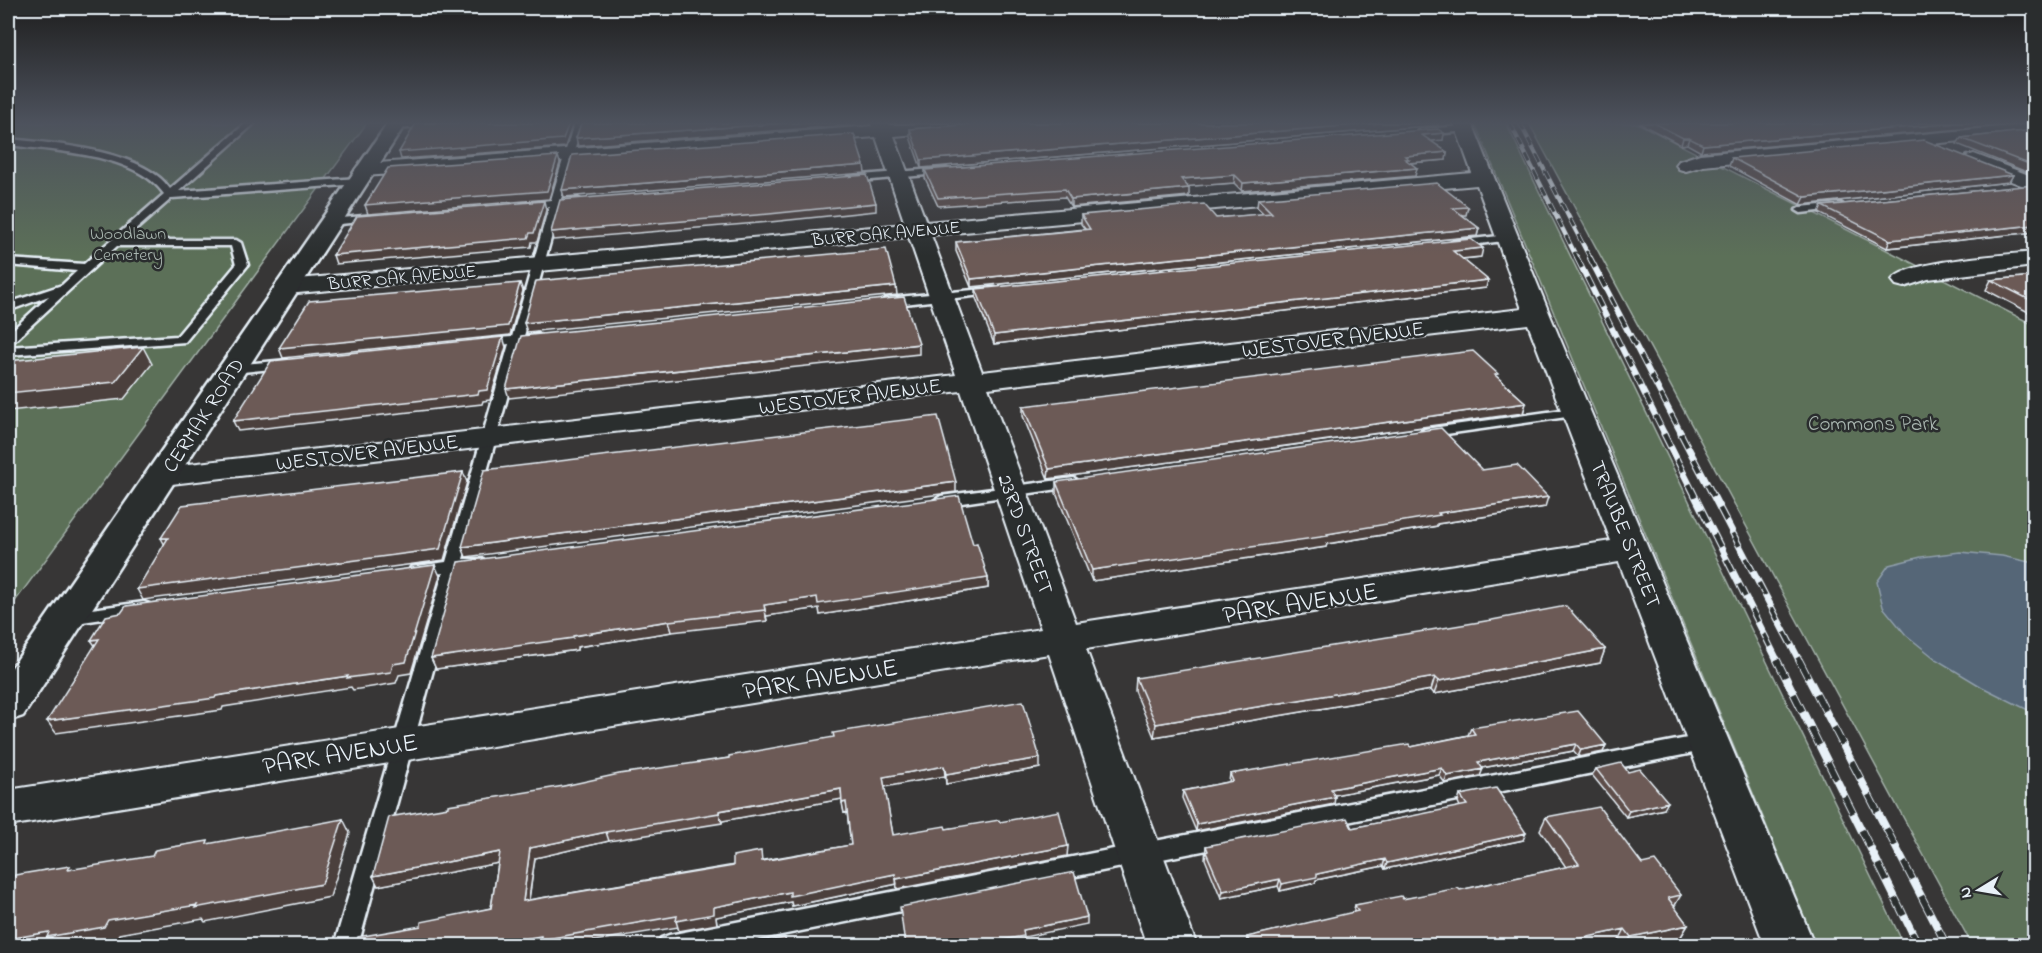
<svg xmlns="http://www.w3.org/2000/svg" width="2042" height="953" viewBox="0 0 2042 953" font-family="'Indie Flower',sans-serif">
<rect width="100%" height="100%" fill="#373636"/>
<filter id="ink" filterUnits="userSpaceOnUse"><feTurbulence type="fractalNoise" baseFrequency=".0167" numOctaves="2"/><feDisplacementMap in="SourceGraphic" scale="12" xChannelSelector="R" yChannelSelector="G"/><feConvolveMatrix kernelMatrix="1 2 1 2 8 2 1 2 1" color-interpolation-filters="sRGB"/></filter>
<g filter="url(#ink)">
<path fill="#5c6f58" stroke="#a2b0a8" stroke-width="1.5" d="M8 123H367L8 611Z
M1475 123H1506L1904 945H1816Z
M1529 123H1637L2034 325V945H1972Z"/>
<path fill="#546677" stroke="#8f9eab" stroke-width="1.5" d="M1960 552 2002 556 2034 563V713L1982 687 1937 660 1906 635 1883 607 1877 582 1889 565 1921 557Z"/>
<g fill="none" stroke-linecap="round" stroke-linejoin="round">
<g stroke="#e8f1f8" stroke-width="5">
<path id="service" d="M246 123H255L179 191 358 178 363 181 358 184 172 198 124 240H236L241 243 248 265 185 342 8 355V347L177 336 236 265 231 246H117L12 343 8 344V334L49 296 8 311V303L62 285 77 271 8 265V259L84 264 164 194C136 153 53 151 8 145V139C51 143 144 150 170 189Z
M401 123H439L435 126 395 129 391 126Z
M574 123H582L561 199 577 198 582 201 577 204 560 206 524 336 538 334 544 338 538 342 522 343 463 559H483L485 563 483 567 460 571 358 946H334L443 573 417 576 411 575 409 571 411 567 446 562 509 344 484 347 478 343 484 339 512 337 549 207 524 209 519 206 524 203 551 200Z
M1465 126 1468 127V131L1421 135 1417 132 1421 129Z
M945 168 950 171 948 173 850 182 845 179 850 176Z
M1840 203 1845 206 1844 208 1801 213 1796 210 1801 207Z
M374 215 379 218 378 220 331 225 326 222 331 219Z
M1508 235 1513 238 1512 240 1454 247 1449 244 1454 241Z
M995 288 1001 291 999 293 887 306 881 302 887 298Z
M287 360 293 364 292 367 232 373 225 369 232 365Z
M1576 408 1581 409 1583 412 1581 415 1425 437 1418 433 1425 429Z
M1074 478 1082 483 1079 486 941 506 933 501 941 496Z
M144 602 150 604 153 608 150 612 69 624 63 622 60 618 63 614 69 612Z
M1708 734 1715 737 1718 742 1715 747 1708 750 726 946H657L661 938 669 935Z"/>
</g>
<g stroke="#e8f1f8" stroke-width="4">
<path id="minor" d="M871 123H889L890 125 997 123 994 127 988 128 894 136 926 222 1472 173 1454 123H1472L1550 315 1815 946H1765L1619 562 1086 649 1197 946H1147L1049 654 8 826V790L1041 629 961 391 163 485 152 483 147 476 152 469 163 467 956 375 909 237 287 294 278 292 275 287 278 282 287 280 905 224 876 137 365 176 358 174 355 170 358 166 365 164 872 126ZM1477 185 1522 309 982 372 931 235ZM1528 324 1611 541 1076 623 988 388Z
M2034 124V134L1703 166 1686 171 1679 169 1676 165 1679 161 1700 154Z
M1974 154 2034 177V190L1967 164 1964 160 1967 156Z
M2034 252V266L1928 279 1904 287 1896 285 1892 280C1906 260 2007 255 2034 252Z"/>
</g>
<g stroke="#e8f1f8" stroke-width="5">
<path id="primary" d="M388 123H406L23 716 8 721V673Z"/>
</g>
<use href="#service" fill="#2a2d2e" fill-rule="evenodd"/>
<use href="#minor" fill="#2a2d2e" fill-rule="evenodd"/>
<use href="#primary" fill="#2a2d2e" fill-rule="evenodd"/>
<g stroke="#e8f1f8" stroke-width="4.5">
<path id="rail-far3" d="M1510 123 1578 260
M1520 123 1591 260"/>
</g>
<g stroke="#e8f1f8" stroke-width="6">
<path id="rail-far2" d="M1577 258 1665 435
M1590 258 1682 435"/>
</g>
<g stroke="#e8f1f8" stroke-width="7">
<path id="rail-far1" d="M1664 434 1778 662
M1681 434 1800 662"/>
</g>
<g stroke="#e8f1f8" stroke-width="8">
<path id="rail" d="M1777 660 1919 946
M1799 660 1947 946"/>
</g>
<use href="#rail-far3" stroke="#2a2d2e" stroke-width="3" stroke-dasharray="9" stroke-linecap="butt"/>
<use href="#rail-far2" stroke="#2a2d2e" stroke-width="4" stroke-dasharray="11" stroke-linecap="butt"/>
<use href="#rail-far1" stroke="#2a2d2e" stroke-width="4.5" stroke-dasharray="14" stroke-linecap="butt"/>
<use href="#rail" stroke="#2a2d2e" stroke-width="6" stroke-dasharray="19" stroke-linecap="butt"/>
</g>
<path fill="#5d4d4a" stroke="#e8f1f8" stroke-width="1.5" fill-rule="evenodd" d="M987 123H1439L1438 125 921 168 910 137V129Z
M1639 123H2029L1701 152 1687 144 1681 145Z
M2034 130V175L1957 144 1961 138Z
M1444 133 1443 140 1431 141 1447 152 1446 160 1410 163 1415 176 1242 191 1234 183 1188 186 1189 196 1071 207 1065 197 938 206 925 178V170Z
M1732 158 2013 175 2009 182 1801 205 1729 166Z
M2034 185V232L1887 248 1819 213 1822 206Z
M1258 199 1468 207 1466 215H1462L1479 228 1477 236 971 287 956 251V242L1085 229 1081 224V215L1216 218 1264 214 1257 207Z
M1481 257 1462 259 1486 288 994 344 976 298V289Z
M2034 276V315L1986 290 1991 280Z
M1497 377 1526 403 1523 413 1048 479 1023 416V406Z
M1482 470 1545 507 1437 524V526L1327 544 1326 547 1092 581 1056 493V482Z
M973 544 988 578V588L820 615 819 608 766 616 767 621 672 632 577 647V650L436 669 431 658Z
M1605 649 1600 663 1434 694 1431 690 1154 737 1135 691 1136 678Z
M1471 728 1606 745 1603 752 1578 757 1573 751 1482 768 1480 776 1445 783 1439 775 1334 795V804L1196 831 1182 798 1183 791 1229 782 1230 774 1411 747 1468 735Z
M729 758 1040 768 946 784 945 776 884 786 893 835 946 829 1000 822 1067 856 897 889V884L792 906 791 902 716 917 717 924 679 931 678 927 569 945H356L421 926 491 908 498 863 378 886 373 876 564 786ZM842 799 844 813 847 812 851 845 529 900 535 858 609 841 722 823V821Z
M1596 769 1628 772 1664 809 1626 817 1592 775Z
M1460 795 1523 840 1385 869 1383 866 1316 880 1315 883 1280 891 1278 886 1221 898 1205 859 1206 846 1352 828 1404 818 1460 807 1458 802Z
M1546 817 1642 864 1681 895 1674 907 1688 925 1680 938 1646 945H1620L1618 942 1602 945H1246L1247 937 1353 913 1355 905 1403 899 1460 890 1566 867 1540 830Z"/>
<path fill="#4c3f3c" stroke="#e8f1f8" stroke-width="1.5" d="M569 123H573L565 147 401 159 399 152Z
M787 123H850V125L578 146 576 138Z
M1380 123H1439L1438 125 921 168V160Z
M1957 123H2029L1701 152 1703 145Z
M1444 133 1443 140 1420 142 1422 135Z
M1683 138H1689L1687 144 1681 145Z
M1447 152 1446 160 1408 163V167L1405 156Z
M558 156 560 163 549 199 368 214 365 205Z
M864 165 865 173 564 197 562 190Z
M1417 168 1415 176 1242 191 1243 183Z
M1235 175 1234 183 1181 187V179Z
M2013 175 2009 182 1801 205 1805 197Z
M1189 188V196L1071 207V199Z
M544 201 546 210 537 242H532L531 247 336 264 333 255Z
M876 203V211L770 222 553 240 551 232Z
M2034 225V232L1887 248 1890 240Z
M1479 228 1477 236 971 287V279Z
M1483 248 1481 257 1451 260 1453 251Z
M1488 280 1486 288 994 344V335Z
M520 283 523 291 510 335 283 358 279 348Z
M896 286 897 295 527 332 524 323Z
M503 337 506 347 490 400 483 401 482 404 238 431 233 421Z
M919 344V354L509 398 506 389Z
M143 347 152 364 124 399 8 411V393Z
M1526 403 1523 413 1048 479 1049 469Z
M463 472 467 482 444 560 143 600 137 589Z
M956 482V492L466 557 462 547Z
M1548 497 1545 507 1437 524V526L1327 544 1326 547 1092 581V570L1327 534 1438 513Z
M161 538H168L167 549Z
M435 565 440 576 411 673 399 675 396 683 353 690 351 687 223 707 222 710 56 733 47 721 348 676 393 664Z
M988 578V588L820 615 819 608 766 616 767 621 765 610 764 605 817 597Z
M669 621 672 632 577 647V650L436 669 431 658Z
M99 639V651L91 640Z
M1605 649 1600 663 1434 694 1439 681Z
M1435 677 1431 690 1154 737 1156 724Z
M1576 744 1573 751 1476 769 1478 762Z
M1606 745 1603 752 1578 757 1581 750Z
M1040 758V768L946 784V774Z
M944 766 945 776 884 787 883 777Z
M1442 768 1439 775 1329 796 1331 789Z
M1483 769 1480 776 1445 783 1447 776Z
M841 789 842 799 722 821V823L719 813V811Z
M1335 797 1334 804 1196 831 1197 824Z
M846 802 848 812 844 813 842 803Z
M1668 802 1664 809 1626 817 1629 811Z
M343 819 350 833 330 897 205 922 203 919 119 934 115 941 87 945H8V939Z
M606 832 609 841 535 858 527 911 523 901 530 848Z
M1526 833 1523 840 1385 869 1387 863Z
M1068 846 1067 856 897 889 896 879Z
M500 852 504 862 378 886 373 876Z
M1385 859 1383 866 1316 880 1315 883 1280 891 1282 884 1317 874Z
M895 874 897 884 792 906 791 902 716 917 717 924 679 931 676 921 714 907 790 892Z
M1280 879 1278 886 1221 898 1223 891Z
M1087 917V924L1024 937V943L1010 945H974L1023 930Z
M1688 925 1680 938 1646 945H1626L1631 937Z
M1625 929 1618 942 1602 945H1551Z
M541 936V940L543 945H490Z"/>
<path fill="#6c5a56" stroke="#e8f1f8" stroke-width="1.5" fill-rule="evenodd" d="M416 123H569L563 139 399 152Z
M581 123H787L576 138Z
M987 123H1380L921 160 910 129Z
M1654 123H1957L1703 145 1689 138H1683Z
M1438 129 1444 133 1422 135 1447 152 1405 156 1409 159H1405L1417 168 1243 183 1235 175 1181 179 1189 188 1071 199 1065 189 938 198 925 170Z
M2034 130V166L1961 138Z
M854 134 864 165 562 190 572 155Z
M1924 140 2013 175 1805 197 1732 158Z
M558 156 547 191 365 205 388 168Z
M867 175 876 203 769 214 551 232 560 200Z
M1437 183 1468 207 1453 208 1479 228 971 279 956 242 1090 229 1081 215 1204 204 1216 218 1272 213 1258 199Z
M2034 185V225L1890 240 1822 206Z
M544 201 534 233H530L528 238 333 255 357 216Z
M1471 239 1483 248 1453 251 1488 280 994 335 976 289Z
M886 249 896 286 524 323 536 281Z
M2034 276V302L1991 280Z
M520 283 508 326 279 348 309 301Z
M904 297 919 344 506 389 521 336Z
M503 337 487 390 479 391 478 394 233 421 271 361Z
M143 347 115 382 8 393V361Z
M1473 351 1498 374 1495 375 1526 403 1049 469 1023 406Z
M938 416 956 482 462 547 484 470Z
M1441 428 1482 470 1517 465 1548 497 1438 513 1440 515 1327 534 1328 536 1092 570 1056 482Z
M463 472 440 549 137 589 168 538H161L182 505Z
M959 496 973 544 977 543 988 578 818 604 817 597 764 605 765 610 669 621 573 636V638L431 658 458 562Z
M435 565 406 662 393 664 391 672 347 678 348 676 216 696 215 698 47 721 99 639 91 640 106 616 121 613 126 606Z
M1566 606 1605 649 1439 681 1435 677 1156 724 1136 678 1492 620Z
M1023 701 1040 758 946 774 944 766 883 777 893 835 945 826 946 829 999 820 1000 822 1059 811 1068 846 896 879 895 874 790 896V892L714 907V914L676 921 677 916 541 940V936L490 945H356L358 937 421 926V922L491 908 500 852 373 876 389 817 448 807V805L564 786 619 774 729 758V756L834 737 833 733ZM841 789 842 803 846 802 851 845 762 861 761 851 733 856V866L523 901 530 848 606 832 719 813V811Z
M1578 711 1606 745 1581 750 1576 744 1478 762 1483 769 1447 776 1442 768 1394 777 1331 789 1335 797 1197 824 1183 791 1233 781 1230 774 1409 744 1411 747 1475 734 1471 728Z
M1621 763 1628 772 1640 769 1668 802 1629 811 1596 769Z
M1496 788 1526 833 1387 863 1385 859 1317 874V877L1282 884 1280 879 1223 891 1206 852 1208 851 1206 846 1347 818 1352 828 1467 805 1460 795Z
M1599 807 1642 864 1655 861 1681 895 1668 898 1688 925 1631 937 1625 929 1551 945H1251L1247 937 1358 911 1355 905 1401 896 1403 899 1458 888 1460 890 1579 864 1546 817Z
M343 819 322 884 195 908 197 905 108 920 104 927 47 937 49 932 8 939V879L13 878 15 875 70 866 68 870 152 856 155 850 208 841 207 844Z
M1074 872 1087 917 1023 930 1024 936 974 945H905L900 907Z
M676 938H714V945H675Z
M785 938 786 945H747Z"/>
</g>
<linearGradient id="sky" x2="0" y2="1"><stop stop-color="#1e1e1e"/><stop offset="0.48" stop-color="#4d525d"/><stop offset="1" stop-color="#4d525d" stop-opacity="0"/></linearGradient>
<rect width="2042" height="256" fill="url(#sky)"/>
<g text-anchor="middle" stroke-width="5" stroke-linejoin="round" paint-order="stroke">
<g font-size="18" fill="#a9b6b0" stroke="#2a2d2e">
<text x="128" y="239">Woodlawn<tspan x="128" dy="21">Cemetery</tspan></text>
</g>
<g font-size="18" fill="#e8f1f8" stroke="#2a2d2e">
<text transform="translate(886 233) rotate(-5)" y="6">BURR OAK AVENUE</text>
<text transform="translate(402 277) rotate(-5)" y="6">BURR OAK AVENUE</text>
</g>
<g font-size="21" fill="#e8f1f8" stroke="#2a2d2e">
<text transform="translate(1333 339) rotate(-7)" y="7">WESTOVER AVENUE</text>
<text transform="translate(850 396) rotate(-7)" y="7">WESTOVER AVENUE</text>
<text transform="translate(203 415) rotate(-57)" y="7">CERMAK ROAD</text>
<text transform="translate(367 452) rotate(-7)" y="7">WESTOVER AVENUE</text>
<text transform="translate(1026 534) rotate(70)" y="7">23RD STREET</text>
<text transform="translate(1626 534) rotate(68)" y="7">TRAUBE STREET</text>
</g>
<g font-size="21" fill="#a9b6b0" stroke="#2a2d2e">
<text x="1873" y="430">Commons Park</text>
</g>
<g font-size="26" fill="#e8f1f8" stroke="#2a2d2e">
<text transform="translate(1300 602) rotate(-9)" y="9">PARK AVENUE</text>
<text transform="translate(820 678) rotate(-9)" y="9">PARK AVENUE</text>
<text transform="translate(340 753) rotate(-9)" y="9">PARK AVENUE</text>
</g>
</g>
<rect width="2042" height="953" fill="none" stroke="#2a2d2e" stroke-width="30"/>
<rect x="15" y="15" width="2012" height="923" fill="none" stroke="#e8f1f8" stroke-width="2" filter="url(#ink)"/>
<g transform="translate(1979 890) rotate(259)" stroke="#2a2d2e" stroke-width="4.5" paint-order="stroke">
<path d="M0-4.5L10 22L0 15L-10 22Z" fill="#e8f1f8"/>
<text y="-9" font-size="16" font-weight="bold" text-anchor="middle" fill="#e8f1f8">N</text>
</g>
</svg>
